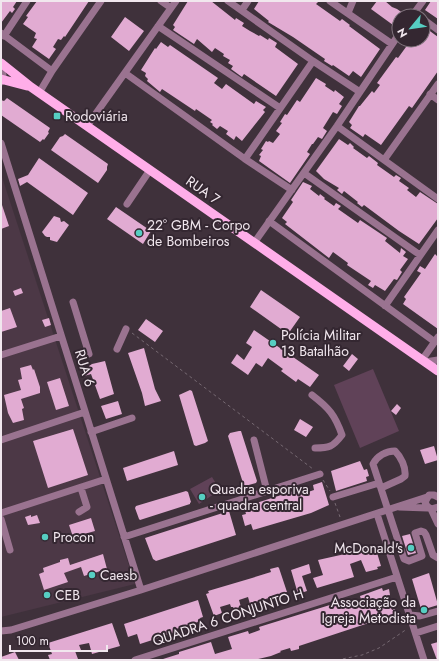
<svg xmlns="http://www.w3.org/2000/svg" width="439" height="661" viewBox="0 0 439 661" font-family="Jost,sans-serif">
<rect width="100%" height="100%" fill="#3f313b"/>
<path fill="#4c3846" d="M1 174 135 584 1 617Z"/>
<path fill="#604258" d="M373 369 399 431 360 448 334 385Z
M212 477 220 490 199 504 190 489Z"/>
<path fill="#e1abd2" d="M1 1H17L13 7 15 9 12 13 10 11 1 23Z
M37 1H89L65 37 64 36 61 40 58 39 53 47 56 49 49 59 32 47 37 39 34 38 36 33 23 24 28 17 26 16Z
M188 1H211L235 20 236 18 244 23 242 26 250 31 259 36 260 35 268 40 269 38 277 43 275 47 298 64 276 96 244 74 242 77 231 69 233 66 228 63 230 60 223 56 224 54 215 48 212 52 197 39 194 44 173 30 175 27 173 25Z
M259 1H319L316 4 340 21 342 19 350 25 349 26 380 49 361 77 353 71 349 76 333 65 332 66 324 61 325 59 293 37 268 22 269 21 254 9Z
M377 1H385L392 7 397 9 407 16H399V24L397 27 393 25 371 9Z
M431 1H438V19L425 10Z
M125 17 144 31 129 51 111 37Z
M423 26 438 37V71L412 108 409 106 381 145 365 134 363 137 350 128 352 125 349 122 359 106H360L372 91 374 93 380 85 377 83 396 57 398 58 411 40H423Z
M161 42 168 47 170 45 218 78 214 83 222 89 226 84 254 104 256 101 266 107 263 110 265 112 242 141 236 136 234 140 226 134 228 131 220 126 217 129 212 125 213 124 210 122 212 120 196 109 195 111 162 89 160 92 147 81 148 79 145 76 146 73 141 70 155 48 156 49Z
M316 78 326 84 325 86 334 92 335 90 344 97 339 104 342 106 337 114 333 112 323 128 327 131 322 139 318 137 313 144H312L307 152 310 154 290 183 259 161 261 156 259 155 263 150 261 149 266 141 268 142 269 141 273 143 280 134 276 131 282 123 280 122 285 114 287 115 297 100 300 102Z
M7 98 50 128 48 132 49 133 44 140 43 139 40 142 1 115V100L4 101Z
M65 134 108 164 107 167V170L98 183 51 150 60 137 63 136Z
M339 139 348 145 350 143 354 147 353 148 367 158 369 156 378 163 377 165 394 177 396 175 401 178 399 181 409 188 407 190 416 197 420 192 438 204V218L419 244 399 231 364 205 362 207 357 203 358 202 344 191 342 194 337 190 339 188 324 179 316 171Z
M39 158 88 193 73 215 27 182 20 186 18 179 28 175Z
M303 182 312 186 310 189 319 196 320 194 325 198 324 199 334 206 336 203 341 206 338 209 358 223 360 220 387 238 385 241 400 253 401 248 406 252 403 256 408 259 400 270 402 272 397 280 394 279 385 291 375 285 373 288 368 285 371 281 347 265 348 263 333 252 329 258 285 224 287 222 282 218 293 202 291 200Z
M1 205H2L9 226 1 229Z
M116 207 151 231 143 244 107 219Z
M54 216 60 218 61 222 64 221 69 225 57 242 50 240V237H47L45 236 42 232Z
M435 254 438 257V329L403 304 406 299 404 297 421 273 417 271 420 266 425 269Z
M21 288 23 293 15 296 13 291Z
M261 290 300 317 288 334 250 307Z
M10 308 17 327 1 332V311Z
M49 318 51 325 45 327 42 320Z
M146 319 163 331 155 342 138 330Z
M254 330 319 375 310 387 298 379 296 382 281 371 283 369 268 358 262 367 256 363 248 375 231 363 237 354 244 360 252 347 246 343Z
M144 348 155 389 161 401 145 406 142 393 128 353Z
M352 354 358 359 349 371 343 366Z
M105 361 114 394 100 399 91 374 84 376 82 371 90 368 89 366 92 364Z
M31 365 33 370 34 369 40 387V393L21 399 24 408 22 409 24 420 13 423 8 413 4 395 21 390 18 380 22 379 20 368Z
M60 378 69 406 56 410 47 382Z
M190 390 192 391 208 441 205 443 196 446 194 445 179 395Z
M118 401 122 414 106 419 101 406Z
M397 404 401 408 396 415 391 411Z
M300 419 313 427 306 437 294 430Z
M73 429 88 475 48 488 33 441Z
M239 431H241L257 481 256 483 245 486H244L228 436 230 433Z
M434 446 438 460 425 464 420 450Z
M174 451 178 465 127 481 123 468Z
M360 461 364 470 367 469 369 476 366 477 367 481 336 491 331 471Z
M322 482 329 505 311 513 253 530 251 524 245 526 242 515 246 514 244 507 303 488 305 493 314 490 313 485Z
M186 491 188 492 191 502 190 503V504L140 520 139 519 135 508 136 506Z
M229 511 236 535 156 561 153 559 145 538Z
M31 515V517L37 515 40 523 28 525 25 517Z
M91 518 95 531 73 537 69 525Z
M410 534 416 553 408 555 402 536Z
M373 545 374 546H375L381 566 377 567 378 569 366 572 361 560 350 564 354 577 317 588 313 578 323 575 318 560 345 554Z
M103 554 107 569 84 576 81 567 64 573 68 582 44 590 39 574 44 572 43 568 60 562V560L68 558 70 565Z
M309 564 311 573 302 576 307 591 298 594 291 570Z
M278 567 279 568 287 592 250 604 248 597 239 600 241 607 234 609 233 607H231L230 604 220 607 222 613 214 616 206 594 209 593 208 591 252 578 271 572 270 569Z
M429 573 438 605 428 608V607L421 609 412 579Z
M382 588 383 591 389 589 390 595 387 596 392 610 395 609 396 614 299 646V649L291 651 290 648 280 651 281 652 271 656 254 660H163V659L179 654V652L211 642 215 654 232 649 228 637 248 631 249 634 260 630 259 627 346 600 348 607 362 603 360 596Z
M198 600 203 617 200 618 201 621 176 629 177 632 140 644 137 634 128 637 124 624Z
M112 623 120 646 92 654 89 643 79 645 81 650 75 651 78 659 50 660 48 655 52 654 48 643Z
M438 642V660H437L431 644Z
M15 652 19 660H1V657Z"/>
<g fill="none" stroke-linecap="round" stroke-linejoin="round">
<path stroke="#766972" stroke-width="1" stroke-dasharray="3 3" stroke-linecap="butt" d="M132 333 313 469
M323 480 330 491
M335 503 340 517
M337 660 362 655 379 648 407 629"/>
<path stroke="#9a7390" stroke-width="7" d="M161 1 171 8
M228 1 313 61 360 92
M330 1 392 44
M242 10 248 1
M348 13 353 1
M412 16 423 1
M423 19 438 30
M158 26 280 108
M1 33 52 71
M4 36 27 1
M1 65 3 75 1 82
M125 73 245 159 292 190
M39 93 52 71 101 1
M430 94 438 100
M87 126 176 1
M337 126 438 199
M1 143 141 590
M245 159 313 61
M384 160 438 84
M304 173 420 255
M127 204 150 170
M269 221 435 342
M254 243 337 126 399 34
M73 302 89 354
M385 306 438 230
M117 349 126 329
M1 355 61 336
M422 360 438 337
M425 362 438 360
M312 395C329 408 335 415 342 435 333 447 329 448 315 448
M91 432 132 418
M1 440 85 412
M254 440 267 491
M381 488 401 479 405 476C406 467 401 457 395 451 386 451 377 456 373 464L404 559 409 561 422 556 415 533 421 531 424 532 426 535 433 555 438 558
M333 497 379 483
M438 497 434 495H429L425 502 427 506 431 509 438 507
M399 507 428 508
M431 509 438 524
M79 512 87 507 81 488
M1 513 106 479
M377 514 424 660
M1 519 10 550
M124 537 320 474
M410 615 420 616 438 611
M1 631 11 630 141 590 427 497
M416 633 438 626
M135 660 397 577"/>
<path stroke="#ffaee9" stroke-width="9" d="M1 63 31 87 438 371
M1 79 27 86"/>
</g>
<g fill="#56cec2" stroke="#342731" stroke-width="1.5">
<rect x="53" y="112" width="8" height="8" rx="2"/>
<circle cx="139" cy="233" r="4"/>
<circle cx="273" cy="343" r="4"/>
<circle cx="202" cy="497" r="4"/>
<circle cx="45" cy="537" r="4"/>
<circle cx="411" cy="548" r="4"/>
<circle cx="92" cy="575" r="4"/>
<circle cx="47" cy="595" r="4"/>
<circle cx="424" cy="610" r="4"/>
</g>
<g text-anchor="middle" stroke-width="4" stroke-linejoin="round" paint-order="stroke">
<g font-size="14" fill="#f1e7ee" stroke="#342731" text-anchor="start">
<text x="65" y="121">Rodoviária</text>
<text x="147" y="230">22° GBM - Corpo<tspan x="147" dy="16">de Bombeiros</tspan></text>
<text x="281" y="340">Polícia Militar<tspan x="281" dy="16">13 Batalhão</tspan></text>
<text x="210" y="494">Quadra esporiva<tspan x="210" dy="16">- quadra central</tspan></text>
<text x="53" y="542">Procon</text>
<text x="403" y="553" text-anchor="end">McDonald's</text>
<text x="100" y="580">Caesb</text>
<text x="55" y="600">CEB</text>
<text x="416" y="607" text-anchor="end">Associação da<tspan x="416" dy="16">Igreja Metodista</tspan></text>
</g>
<g font-size="14" fill="#f1e7ee" stroke="#342731">
<text transform="translate(203 190) rotate(35)" y="5">RUA 7</text>
<text transform="translate(85 368) rotate(73)" y="5">RUA 6</text>
<text transform="translate(228 617) rotate(-18)" y="5">QUADRA 6 CONJUNTO H</text>
</g>
</g>
<rect width="439" height="661" fill="none" stroke="#f1e7ee" stroke-width="4"/>
<g transform="translate(411 28) rotate(241)"><circle r="19" fill="#342731" stroke="#80747d"/>
<path d="M0-3L7 15L0 10L-7 15Z" fill="#56cec2"/>
<text y="-6" font-size="11" font-weight="bold" text-anchor="middle" fill="#f1e7ee">N</text>
</g>
<path d="M10 645v6h97v-6" fill="none" stroke="#f1e7ee" stroke-width="2"/>
<text x="16" y="645" font-size="12" fill="#f1e7ee" stroke="#342731" stroke-width="3" paint-order="stroke">100 m</text>
</svg>
